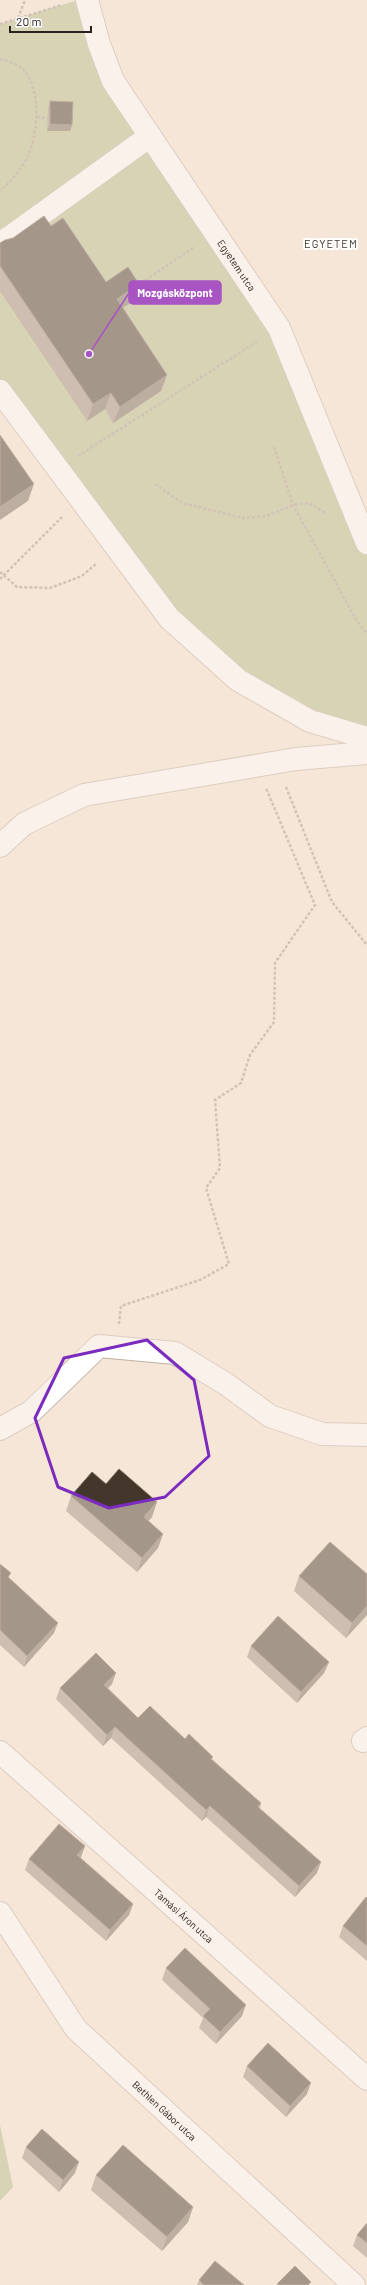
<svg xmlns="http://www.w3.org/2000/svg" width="367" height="2285" viewBox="0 0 367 2285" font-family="Barlow,sans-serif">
<rect width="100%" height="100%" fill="#f6e6d8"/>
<path fill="#b6bc8a" d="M78 0 99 44 279 328 367 543V738L310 721 169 618 0 391V24Z
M0 2125 13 2187 0 2201Z"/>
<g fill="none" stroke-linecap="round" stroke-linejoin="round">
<g stroke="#bfb1a3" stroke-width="24">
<g id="minor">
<path id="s1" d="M87 0 99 44 113 81 279 328 367 543"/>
<path d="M0 244 150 136"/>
<path d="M0 391 169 618 238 680 310 721 367 738"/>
<path d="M0 846 24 824 84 795 296 759 367 753"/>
<path d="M0 1429 32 1411 99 1346 175 1353 226 1384 270 1416 322 1434 367 1435"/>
<path d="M363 1741 367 1738"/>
<path id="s2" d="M0 1752 367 2079"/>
<path id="s3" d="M0 1913 76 2029 354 2285"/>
</g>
</g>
<path stroke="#a6998f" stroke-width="2.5" stroke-dasharray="3 2" stroke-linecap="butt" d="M18 18 25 0
M0 24 62 5
M0 59C8 61 19 64 25 71 42 93 38 137 26 160 19 172 10 182 0 191
M37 117 48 118
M137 286 194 247
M274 447 293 505 357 621 367 634
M78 456 258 341
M155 484 182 503 243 518 267 516 293 505 309 503 327 514
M0 572 17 587 50 588 82 576 97 563
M0 579 62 517
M286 787 332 902 367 945
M119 1324 121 1306 200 1280 229 1264 206 1188 220 1168 215 1100 241 1083 250 1055 274 1022 275 963 315 905 266 788"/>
<use href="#minor" stroke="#fff" stroke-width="22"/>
</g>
<path fill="#9c8e82" d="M50 101 72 125 70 131H47L48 108Z
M51 226 106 282 133 301 123 308 167 375 161 391 113 423 105 409 87 421 0 291V243L13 238Z
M106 1484 152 1517 148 1521 163 1534 158 1548 137 1572 66 1511 71 1496Z
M0 1564 9 1578 54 1633 24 1667 0 1645Z
M299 1576 367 1615 346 1638 294 1591Z
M251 1646 329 1662 324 1673 297 1703 247 1657Z
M112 1684 108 1688 138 1718 185 1739 212 1759 261 1803 260 1809 317 1873 295 1897 206 1817 202 1821 111 1738 103 1746 56 1699 60 1688Z
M85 1846 80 1858 133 1904 129 1915 106 1941 25 1870 29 1859Z
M367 1898V1961L339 1937 343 1926Z
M166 1968 242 2016 216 2044 199 2028 203 2018 162 1980Z
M247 2066 307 2094 286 2117 243 2077Z
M26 2147 75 2173 59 2192 22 2158Z
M96 2175 193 2207 188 2222 162 2251 91 2190Z
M367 2223V2258L353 2246 357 2235Z
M199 2280 244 2285H197Z"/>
<path fill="#796c5f" d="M50 124 72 125 70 131H47Z
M139 284 133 301 111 316 117 299Z
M167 375 161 391 113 423 120 407Z
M111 393 105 409 87 421 93 404Z
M34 484 28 501 0 520V507Z
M157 1502 152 1517 139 1532 144 1517Z
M163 1534 158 1548 137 1572 142 1558Z
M367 1606V1615L346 1638 352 1623Z
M58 1623 54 1633 24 1667 27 1656Z
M329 1662 324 1673 297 1703 301 1692Z
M116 1673 112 1684 100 1696 104 1685Z
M115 1727 111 1738 103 1746 107 1735Z
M210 1806 206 1817 202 1821 206 1810Z
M85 1846 81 1857 73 1867 77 1855Z
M321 1862 317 1873 295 1897 299 1886Z
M133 1904 129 1915 106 1941 110 1930Z
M246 2005 242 2016 216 2044 220 2032Z
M311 2083 307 2094 286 2117 290 2106Z
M79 2162 75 2173 59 2192 63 2180Z
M193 2207 188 2222 162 2251 167 2237Z"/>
<path fill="#43372b" stroke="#796c5f" d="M50 101 73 102 72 125 50 124Z
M44 216 51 226 63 218 106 282 128 267 139 284 117 299 167 375 120 407 111 393 93 404 0 266V243L5 240 13 238Z
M0 435 34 484 0 507Z
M119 1469 157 1502 144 1517 163 1534 142 1558 71 1496 92 1472 106 1484Z
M330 1542 367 1574V1606L352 1623 299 1576Z
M0 1564 11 1573 8 1577 58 1623 27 1656 0 1630Z
M278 1616 329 1662 301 1692 251 1646Z
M96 1653 116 1673 104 1685 138 1718 150 1706 185 1739 189 1734 213 1757 211 1759 261 1803 258 1807 321 1862 299 1886 210 1806 206 1810 115 1727 107 1735 60 1688Z
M59 1824 85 1846 77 1855 133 1904 110 1930 29 1859Z
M366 1897 367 1898V1946L343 1926Z
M185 1948 246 2005 220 2032 203 2016 210 2009 166 1968Z
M268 2043 311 2083 290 2106 247 2066Z
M42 2129 79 2162 63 2180 26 2147Z
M123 2145 193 2207 167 2237 96 2175Z
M367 2223V2243L357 2235Z
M215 2261 244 2285H204L199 2280Z
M295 2266 311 2282 308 2285H279L277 2284Z"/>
<path d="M0 0H367V2285H0ZM147 1340 194 1380 209 1456 165 1497 109 1508 58 1487 35 1418 64 1358Z" fill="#f6e6d8" fill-opacity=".55" fill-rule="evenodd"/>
<path fill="none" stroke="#7b2cbf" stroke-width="3" stroke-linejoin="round" d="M147 1340 194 1380 209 1456 165 1497 109 1508 58 1487 35 1418 64 1358Z"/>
<g text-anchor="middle" stroke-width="4" stroke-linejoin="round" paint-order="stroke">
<g font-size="10" fill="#28221d" stroke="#fff">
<text dy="4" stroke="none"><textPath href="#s1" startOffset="307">Egyetem utca</textPath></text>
<text dy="4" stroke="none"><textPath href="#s2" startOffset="246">Tamási Áron utca</textPath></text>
<text dy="4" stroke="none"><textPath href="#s3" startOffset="259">Bethlen Gábor utca</textPath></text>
</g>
<g font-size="11" letter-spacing="1" fill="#42362b" stroke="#fff">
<text x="331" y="248">EGYETEM</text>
</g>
</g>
<path fill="none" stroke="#a854c2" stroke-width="1.5" d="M89 354L129 293"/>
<circle fill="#a854c2" stroke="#fff" stroke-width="1.5" cx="89" cy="354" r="4"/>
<rect fill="#a854c2" stroke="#a854c2" stroke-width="1.5" x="129" y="281" width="92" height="23" rx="4"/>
<g font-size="11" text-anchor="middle" font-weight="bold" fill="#fff">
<text x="175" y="297">Mozgásközpont</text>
</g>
<path d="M10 26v6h81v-6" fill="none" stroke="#28221d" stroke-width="2"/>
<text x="16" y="26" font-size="12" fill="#28221d" stroke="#ffffff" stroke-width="3" paint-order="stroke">20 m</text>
</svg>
